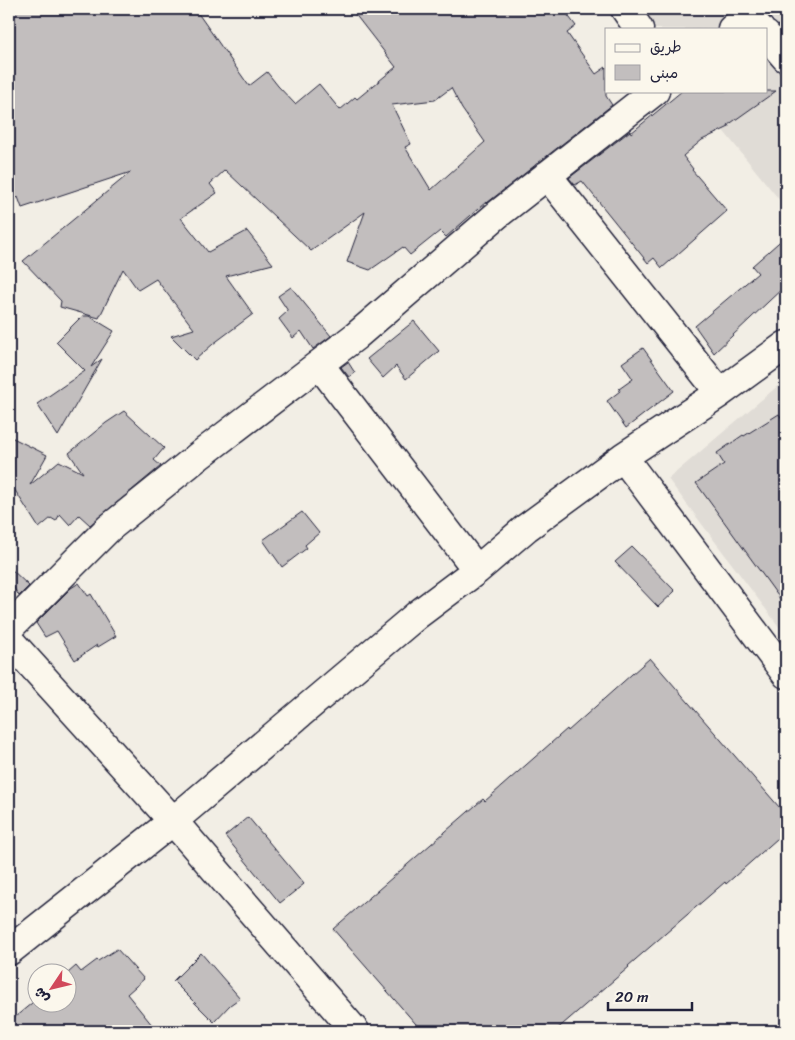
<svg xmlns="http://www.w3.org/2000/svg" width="795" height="1040" viewBox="0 0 795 1040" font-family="Sriracha,'Playpen Sans Arabic',sans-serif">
<rect width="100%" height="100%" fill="#f2eee5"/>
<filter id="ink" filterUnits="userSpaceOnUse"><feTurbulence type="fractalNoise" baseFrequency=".02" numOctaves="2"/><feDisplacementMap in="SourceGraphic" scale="10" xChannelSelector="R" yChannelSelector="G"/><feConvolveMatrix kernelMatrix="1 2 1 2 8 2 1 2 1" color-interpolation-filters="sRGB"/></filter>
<g filter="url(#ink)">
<path fill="#e0dcd6" d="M622 9H724L742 29H639Z
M764 9H786V34Z
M766 55 786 78V208L691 91H766Z
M786 379V636L668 479Z"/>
<path fill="#c2bebe" stroke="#22223b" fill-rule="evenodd" d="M16 9H195L249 86 267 72 278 86 295 104 319 84 340 110 355 97 357 99 396 67 351 9H563L576 26 567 33 596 74 606 67V96L612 105 487 203 486 202 446 237 440 231 410 255 403 247 370 270 347 262 365 212 311 251 225 170 210 184 217 193 181 218 208 252 247 231 273 264 226 276 253 314 213 344 195 360 171 336 194 329 156 279 138 290 123 269 99 318 60 307 61 301 23 261 131 172 22 208 18 197 9 206V18ZM451 88 462 109 485 142 431 190 405 147 411 144 392 105 435 100Z
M682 91H776L728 125 729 127 702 140 683 156 693 169 692 170 727 211 662 268 654 258 648 263 582 181 575 185 569 178 630 131 631 133Z
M786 236V285L714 353 695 326 758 273 752 266Z
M291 287 331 336 313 349 301 331 293 338 279 319 288 311 278 296Z
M82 316H89L114 331 91 367 102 359 58 436 37 404 85 371 56 342Z
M414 321 439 351 406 379 396 366 383 378 367 359Z
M643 348 674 391 626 428 607 401 620 391 619 389 633 379 622 363Z
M348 362 355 373 349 377 341 367Z
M124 411 164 448 154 460 161 466 90 525 79 515 70 525 60 514 56 521 51 518 39 528 9 481V436L47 455 30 485 59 461 83 473 69 453 106 423Z
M779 414 786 425V607L696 483 724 464 717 453 743 435 744 436Z
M302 512 319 533 305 545 307 548 282 567 263 540Z
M632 547 675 591 658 607 615 562Z
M9 567 29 586 19 596 9 580Z
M79 583 88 596 91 594 116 636 98 647 97 645 75 660 57 631 45 637 36 623 71 588Z
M650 658 786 815V831L726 884 725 882 628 966 629 967 555 1031H422L333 929 483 799 485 801 567 729 568 731Z
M248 817 304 884 280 903 225 836Z
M117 949 144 979 127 994 157 1031H9V1022L38 998V1002H68V973L76 966 81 972 97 960 98 961Z
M201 953 240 998 230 1005 214 1022 173 981Z"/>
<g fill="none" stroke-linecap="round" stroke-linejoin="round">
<g stroke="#22223b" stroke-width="31">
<path id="minor" d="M625 9 639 29
M732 29 748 15
M547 175 720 393
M319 364 477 570
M623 457 786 674
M9 628 109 528 200 455 356 336 498 214 655 91
M9 640 173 821 355 1031
M9 951 173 821 417 615 477 570 526 528 623 457 720 393 786 345"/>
</g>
<g stroke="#22223b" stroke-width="31">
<path id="trunk" d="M742 9 760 29
M766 35 786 58"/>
</g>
<use href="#minor" stroke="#fbf7ec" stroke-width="28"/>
<use href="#trunk" stroke="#fbf7ec" stroke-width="28"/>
</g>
</g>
<rect width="795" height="1040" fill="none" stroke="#fbf7ec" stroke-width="30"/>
<rect x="15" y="15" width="765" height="1010" fill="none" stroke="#22223b" stroke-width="2" filter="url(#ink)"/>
<rect x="605" y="28" width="162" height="65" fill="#fbf7ec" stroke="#a4a2a5"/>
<rect x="615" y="44" width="25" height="8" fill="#fbf7ec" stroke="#a4a2a5"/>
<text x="650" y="52" font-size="15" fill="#22223b">طريق</text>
<rect x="615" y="65" width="25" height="15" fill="#c2bebe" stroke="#a4a2a5"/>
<text x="650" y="78" font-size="15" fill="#22223b">مبنى</text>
<g transform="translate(52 988) rotate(235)"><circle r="24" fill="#fbf7ec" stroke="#a4a2a5"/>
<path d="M0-4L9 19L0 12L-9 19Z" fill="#d1495b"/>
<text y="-8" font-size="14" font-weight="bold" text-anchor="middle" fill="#22223b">ش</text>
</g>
<path d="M608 1002v8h84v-8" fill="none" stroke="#22223b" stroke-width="2.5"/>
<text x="615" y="1002" font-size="15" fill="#22223b" stroke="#fbf7ec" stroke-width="4" paint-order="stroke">20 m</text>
</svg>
